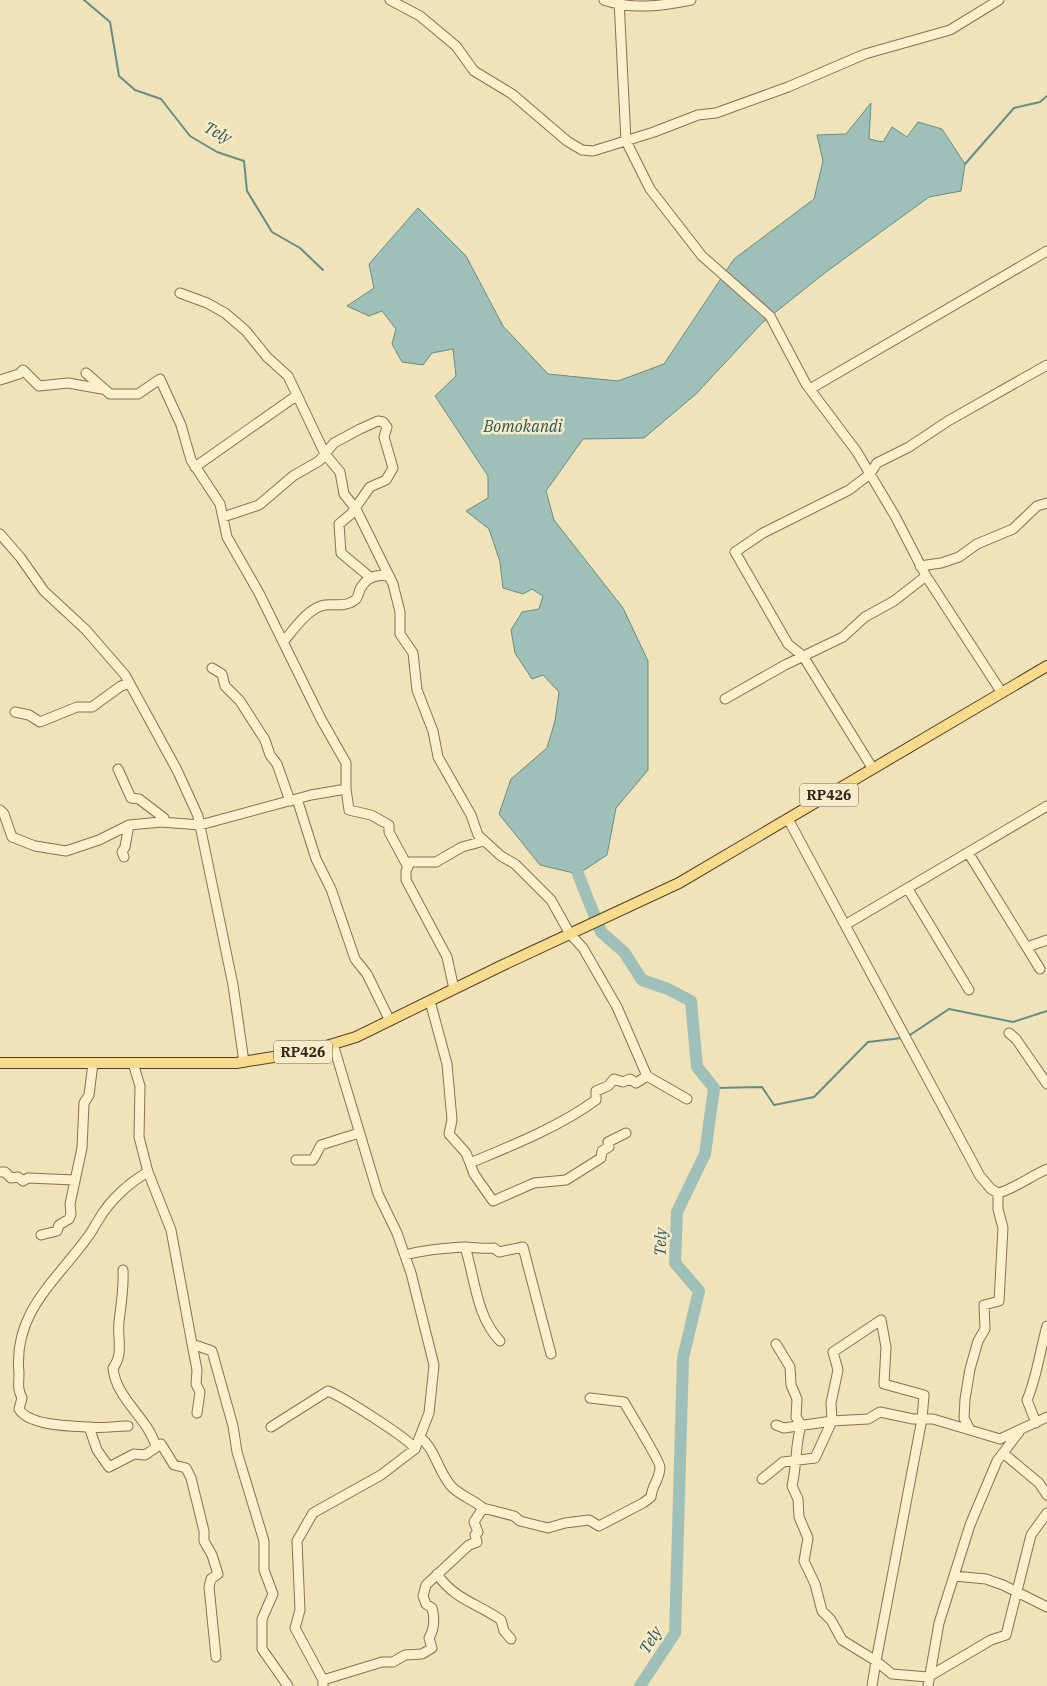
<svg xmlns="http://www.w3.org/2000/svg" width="1047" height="1686" viewBox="0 0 1047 1686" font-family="'IBM Plex Serif',serif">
<rect width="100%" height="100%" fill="#f0e2b9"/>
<path fill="#9ec0b8" stroke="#668d85" d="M871 103 869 139 883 142 892 127 907 137 918 122 942 129 965 164 961 191 929 197 826 272 762 323 696 394 644 438 583 439 546 491 554 520 623 608 648 661V770L616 808 607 855 578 874 540 865 499 814 511 779 547 748 555 721 559 692 543 675 532 679 515 653 511 630 522 612 539 609 543 596 532 589 523 594 503 588 500 562 489 529 466 511 488 498V476L435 396 456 376 453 349 432 353 423 365 402 362 392 344 396 329 382 311 369 316 347 306 374 288 369 264 418 208 466 256 503 326 548 374 618 381 664 364 734 259 814 199 823 161 817 135 846 134Z"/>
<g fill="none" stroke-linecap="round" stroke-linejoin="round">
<path stroke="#668d85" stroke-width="2" d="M84 0 110 22 119 76 135 90 161 99 190 136 217 152 244 161 247 191 272 232 300 248 323 270
M965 164 1014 108 1040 102 1047 96
M910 1035 949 1009 1013 1022 1047 1011
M714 1088 762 1087 774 1105 814 1097 868 1042 902 1038"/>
<path stroke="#9ec0b8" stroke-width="12" d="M578 874 601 932 624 952 642 980 668 989 691 1001 697 1067 714 1088 705 1154 677 1212 675 1263 699 1291 683 1358 675 1633 640 1686"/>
<g stroke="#877153" stroke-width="11">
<path id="minor" d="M390 0 420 16 456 46 474 71 512 94 567 141 582 150 593 151 654 132 698 115 716 113 788 87 865 54 950 30 999 0
M604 0C632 10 662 6 691 0
M619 0 626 141 650 189 702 256 770 316 806 384 857 452 895 516 926 576 1002 693
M180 293 207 303 225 313 246 331 267 357 288 376 325 454 340 472 344 494 356 509 393 584 400 612V634L413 653 417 690 433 731 438 757 471 815 478 835 501 856 515 864 551 900 570 934 583 948 617 1007 647 1076 687 1099
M0 380 19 374 23 370 39 386 68 383 102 389
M810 389 1047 251
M195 467 296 396
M223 517 259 505 293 476 319 461 334 443 360 429 378 421 383 422 387 427 384 437 393 468 386 480 370 487 351 514 339 524 341 553 371 578
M0 534 20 557 44 591 86 630 125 675 177 770 198 816 233 985 244 1062
M920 566 941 563 959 557 977 544 1013 529 1037 506 1047 503
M284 641C294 629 309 607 325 605 336 604 346 607 355 600 358 598 359 592 360 589 367 577 377 573 390 577
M212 668 222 674 225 686 240 701 265 740 270 755 277 764 290 801
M725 699 785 665 843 637 865 617 894 601 926 576
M15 712 29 715 40 722 77 707H92L121 686 129 683
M118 769 131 798 139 799 164 818 161 822
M873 769 803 656 788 644 735 552 763 533 849 490 870 474 877 463 909 447 948 421 1047 365
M346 789 349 810 371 815 389 825V832L408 867
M297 799 316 859 331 889 355 959 367 974 390 1021
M0 810 4 814 12 837 35 846 66 851 99 840 129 825 161 822 200 825 311 795 346 789V763L321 719 259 593 227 537 220 504 191 460 181 425 160 379 138 394H110L86 373
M788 819 980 1176 991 1189 998 1193C1012 1190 1031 1176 1047 1169
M969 854 1040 969
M124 857 122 852 125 847 129 825
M908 889 969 990
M845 925 1047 806
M1027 947 1047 940
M454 989 447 957 406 880V871L410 862H436L462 847 484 841
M430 1001 447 1064 452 1120 449 1134 466 1153 470 1163C513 1145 557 1128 596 1100V1091L608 1086 614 1079 623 1082 630 1079 636 1083 647 1076
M1009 1033 1016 1039 1047 1084
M133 1063 140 1086 139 1137 148 1172 171 1230 192 1344 212 1351 233 1426 237 1452 264 1541V1570L273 1594 262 1619V1649L288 1686
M296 1160H313L321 1145 359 1133
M470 1163 474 1174 493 1201 534 1183 566 1180 601 1158 602 1151 609 1147 608 1142 626 1133
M0 1172H5L11 1178 18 1177 23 1181 28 1178 75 1180
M148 1172C130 1182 110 1200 99 1219 95 1225 92 1232 87 1238 55 1282 13 1313 19 1373 19 1383 17 1388 22 1398L19 1409C29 1426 71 1426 89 1427L97 1450 109 1467 134 1454 145 1455 161 1444 174 1465 186 1468 191 1478 204 1531V1541L212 1555 218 1574 211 1579 209 1587 216 1657
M41 1235 57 1231 59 1225 69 1219 71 1214 70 1204 82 1148 84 1103 89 1095 93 1063
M465 1247C475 1278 476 1316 500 1341
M405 1255C424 1250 444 1248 463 1247 474 1247 483 1249 494 1248L499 1252 523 1247 551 1354
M123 1270C124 1288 121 1304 119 1322 117 1338 124 1354 113 1368 116 1399 147 1417 156 1446
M192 1344 197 1370 196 1384 200 1392 197 1413
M776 1344 790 1367 791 1385 797 1399 796 1417 801 1425C795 1446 797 1465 792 1486L798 1499 799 1517 808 1538 804 1561 815 1584 822 1611 831 1620 842 1640 876 1661 872 1686
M1036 1423 1027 1400C1037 1377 1040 1350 1047 1326
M776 1425 784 1428 832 1421 868 1419 880 1412 913 1419H933L1000 1439 1047 1417
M89 1427C102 1429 114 1426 128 1426
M271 1427 328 1391C341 1396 410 1439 415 1449
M969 1428 964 1418 965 1399 970 1369 978 1341 985 1329 984 1305 999 1301 1003 1228 998 1209V1193
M1003 1453 1039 1483 1047 1495
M762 1479 783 1462 815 1458 832 1421 831 1403 838 1370 833 1352 881 1320 886 1347 884 1384 924 1395 922 1419 876 1661 892 1674 928 1677 991 1640 1006 1635 1031 1535 1047 1513
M483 1508 514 1516 520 1521 548 1528 565 1523 589 1520 599 1526 643 1503 651 1497C652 1485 660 1479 660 1467 660 1461 630 1413 624 1402L590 1398
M437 1574C455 1600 477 1603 501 1620L504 1631 511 1639
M954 1576 986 1579 1003 1585 1047 1607
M323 1680 382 1662H393L405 1655 422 1654 432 1648 429 1638C435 1628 435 1619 432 1608L426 1604 423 1596 426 1585 469 1545 477 1542 475 1535 478 1532 474 1522 483 1508C474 1500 459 1495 451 1486 438 1471 435 1449 420 1437
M323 1686V1680L295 1628 300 1610 297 1541 313 1513 381 1475 415 1449 429 1413 434 1365 411 1273 397 1233 378 1194 333 1044
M928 1686 939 1623 970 1525 997 1461 1019 1432"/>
</g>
<g stroke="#533f28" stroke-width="12">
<path id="major" d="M0 1063H236L310 1051 356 1037 501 966 679 883 1047 666"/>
</g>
<use href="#minor" stroke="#fbefcc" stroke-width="9"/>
<use href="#major" stroke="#f7dc8d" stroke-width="10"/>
</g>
<g text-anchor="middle" stroke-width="5" stroke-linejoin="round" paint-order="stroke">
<g fill="#f7ecc9" stroke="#6f634e" stroke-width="1">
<rect x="800" y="783.5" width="58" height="23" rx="4"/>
<rect x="274" y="1040.5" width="58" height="23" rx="4"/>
</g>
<g font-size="14" font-weight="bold" fill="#352819">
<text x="829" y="800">RP426</text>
<text x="303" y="1057">RP426</text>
</g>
<g font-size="16" font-style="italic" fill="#275555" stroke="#f7ecc9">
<text transform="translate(218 132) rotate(27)" y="6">Tely</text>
<text x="523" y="432">Bomokandi</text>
<text transform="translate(660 1242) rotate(-88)" y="6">Tely</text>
<text transform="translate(650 1640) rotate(-59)" y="6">Tely</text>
</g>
</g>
</svg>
